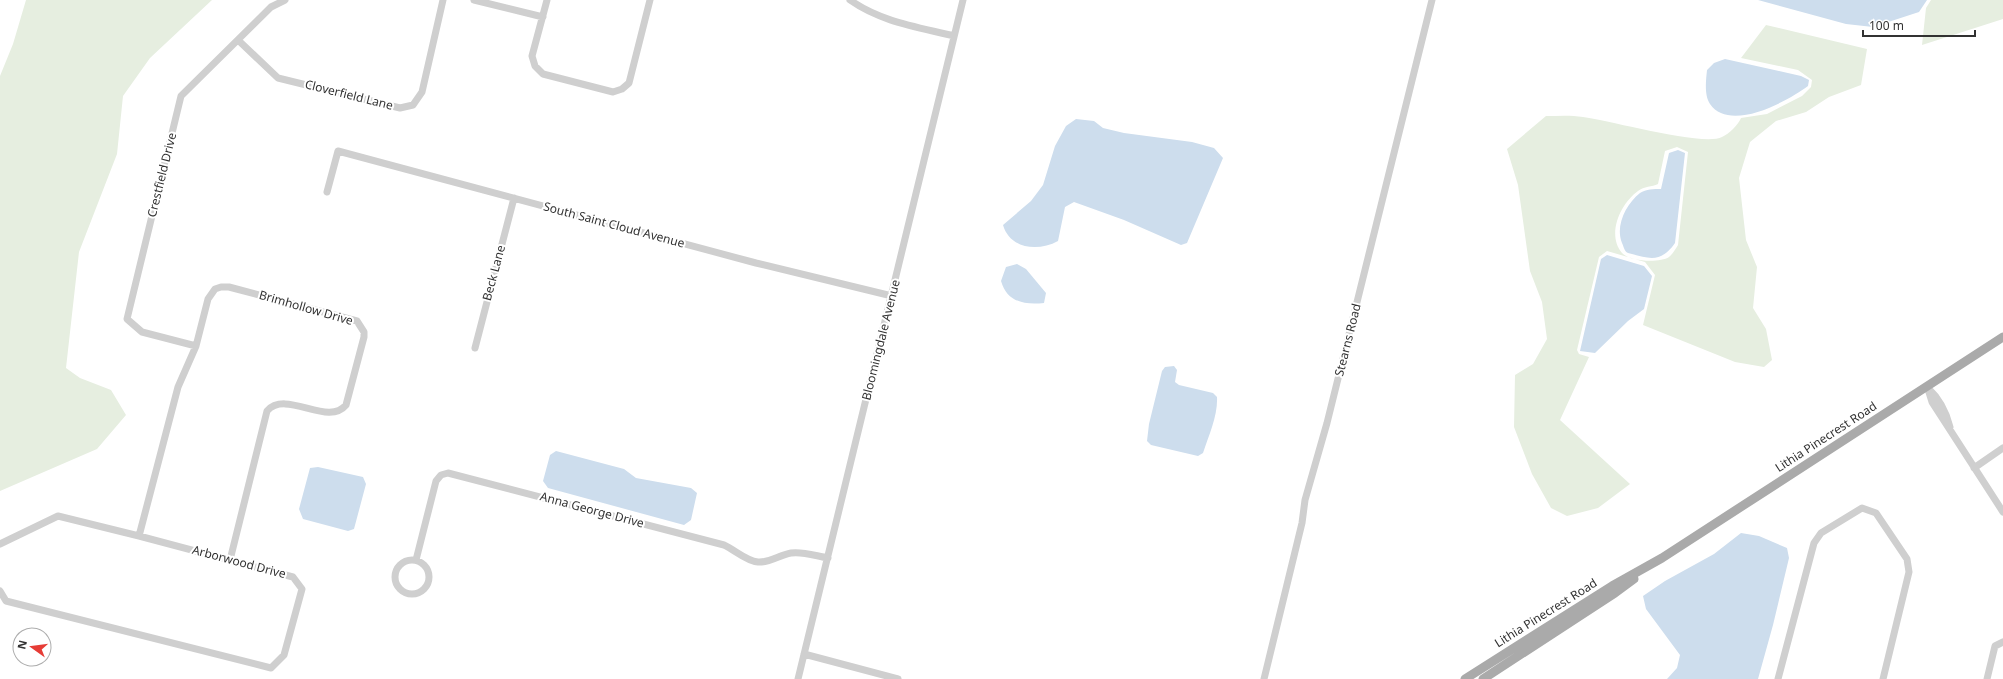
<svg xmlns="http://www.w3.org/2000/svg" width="2003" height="679" viewBox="0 0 2003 679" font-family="'Noto Sans',sans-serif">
<rect width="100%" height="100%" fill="#fff"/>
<path fill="#e6eee0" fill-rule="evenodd" d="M26 0H212L150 58 123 96 117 154 79 252 66 368 80 378 111 390 126 415 97 449 0 491V76L13 44Z
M1931 0H2003V19L1922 45 1926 8Z
M1766 25 1867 49 1861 85 1829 97 1806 112 1776 121 1750 142 1739 178 1746 240 1757 267 1753 308 1766 329 1772 360 1764 367 1735 362 1643 325 1655 275 1645 262 1607 251 1599 257 1577 350 1579 354 1589 357 1560 420 1630 484 1598 508 1567 516 1551 508 1532 474 1514 427 1515 375 1533 364 1547 339 1542 302 1530 271 1518 185 1507 149 1546 116C1558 116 1571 115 1583 117 1609 120 1703 147 1722 137 1729 134 1738 125 1741 118L1767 114 1802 96 1811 87 1812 80 1798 70 1741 58ZM1677 147 1688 152 1678 245C1676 248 1673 254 1669 257 1660 263 1630 262 1622 253 1606 234 1621 203 1638 191 1644 186 1652 187 1658 184L1665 151Z"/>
<path fill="#cddded" d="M1758 0H1927L1919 12 1873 27 1846 24Z
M1725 59 1801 76 1809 80 1808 86C1788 101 1730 133 1710 104 1704 95 1706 80 1707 70L1714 63Z
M1076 119 1094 121 1103 128 1124 133 1192 142 1214 148 1223 158 1187 243 1181 245 1124 220 1074 202 1065 207 1058 241C1038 252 1010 249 1003 225L1031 201 1043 185 1055 146 1066 126Z
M1678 150 1685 153 1675 243C1661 263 1650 259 1628 253 1624 251 1624 247 1622 243 1615 226 1626 204 1640 193 1646 189 1654 189 1661 189L1669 153Z
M1607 255 1644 266 1652 276 1644 309 1628 321 1595 353 1580 351 1601 259Z
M1017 264 1026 269 1046 293 1044 303C1024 305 1007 302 1001 281L1006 267Z
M1174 366 1177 370 1175 382 1179 385 1213 393 1217 397C1218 415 1209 435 1203 453L1198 456 1151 445 1147 441 1149 424 1162 371 1165 367Z
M556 451 624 469 636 478 691 488 697 493 691 520 684 525 548 488 543 481 550 455Z
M318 467 363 477 366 484 354 529 348 531 303 519 299 509 310 468Z
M1741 533 1759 536 1787 548 1789 558 1773 625 1758 679H1667L1677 668 1680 655 1646 609 1643 596 1665 581 1714 554Z"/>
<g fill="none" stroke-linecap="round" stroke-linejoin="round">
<path stroke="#cfcfcf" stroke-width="7" d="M474 0 543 17
M547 0 532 56 535 66 543 74 613 92 622 89 629 83 650 0
M850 0C881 22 918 27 954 36
M238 40 278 78 400 108 413 105 422 92 443 0
M327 192 338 151 756 263 892 296
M196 346 142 332 127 319 181 96 271 7 285 0
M475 348 514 198
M1927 386 1932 402 2003 512
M1928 388C1940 399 1946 411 1950 427
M1974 468 2003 448
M139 536 178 387 196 346 208 299 215 289 221 287H229L357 321 364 332V337L346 405C328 427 286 389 267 411L230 560
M0 544 58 516 139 536 293 577 302 589 284 655 271 668 6 601 0 591
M416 560 436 481 441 475 448 473 724 545C735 550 746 561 758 562 770 563 779 555 791 553 802 551 816 556 828 558
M395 577a17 17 0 1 1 34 0a17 17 0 1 1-34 0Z
M804 654 898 679
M798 679 963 0
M1264 679 1302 523 1305 500 1327 423 1432 0
M1778 679 1814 543 1821 533 1862 508 1876 513 1907 559 1909 572 1883 679
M1987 679 1995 646 2003 642"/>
<path stroke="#aaa" stroke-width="9" d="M1465 679 1612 586 1662 558 2003 337
M1483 679 1615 593 1634 579"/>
</g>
<g text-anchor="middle" stroke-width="4" stroke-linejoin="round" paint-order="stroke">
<g font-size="12" fill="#323232" stroke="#fff">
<text transform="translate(349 95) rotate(14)" y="4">Cloverfield Lane</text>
<text transform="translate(162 175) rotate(-76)" y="4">Crestfield Drive</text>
<text transform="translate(614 225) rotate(15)" y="4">South Saint Cloud Avenue</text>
<text transform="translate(494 273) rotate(-75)" y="4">Beck Lane</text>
<text transform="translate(306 308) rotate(16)" y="4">Brimhollow Drive</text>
<text transform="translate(881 340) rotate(-76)" y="4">Bloomingdale Avenue</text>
<text transform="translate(1348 340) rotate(-76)" y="4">Stearns Road</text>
<text transform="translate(1826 437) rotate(-33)" y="4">Lithia Pinecrest Road</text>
<text transform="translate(592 510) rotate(15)" y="4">Anna George Drive</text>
<text transform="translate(239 562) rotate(15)" y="4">Arborwood Drive</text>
<text transform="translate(1546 613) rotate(-32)" y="4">Lithia Pinecrest Road</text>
</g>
</g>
<g transform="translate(32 647) rotate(284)"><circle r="19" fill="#ffffff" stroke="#adadad"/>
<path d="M0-3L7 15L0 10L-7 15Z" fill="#e63c36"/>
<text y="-6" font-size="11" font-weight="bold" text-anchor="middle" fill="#323232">N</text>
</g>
<path d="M1863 30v6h112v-6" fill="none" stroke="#323232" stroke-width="2"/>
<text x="1869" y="30" font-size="12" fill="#323232" stroke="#ffffff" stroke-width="3" paint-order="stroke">100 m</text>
</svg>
